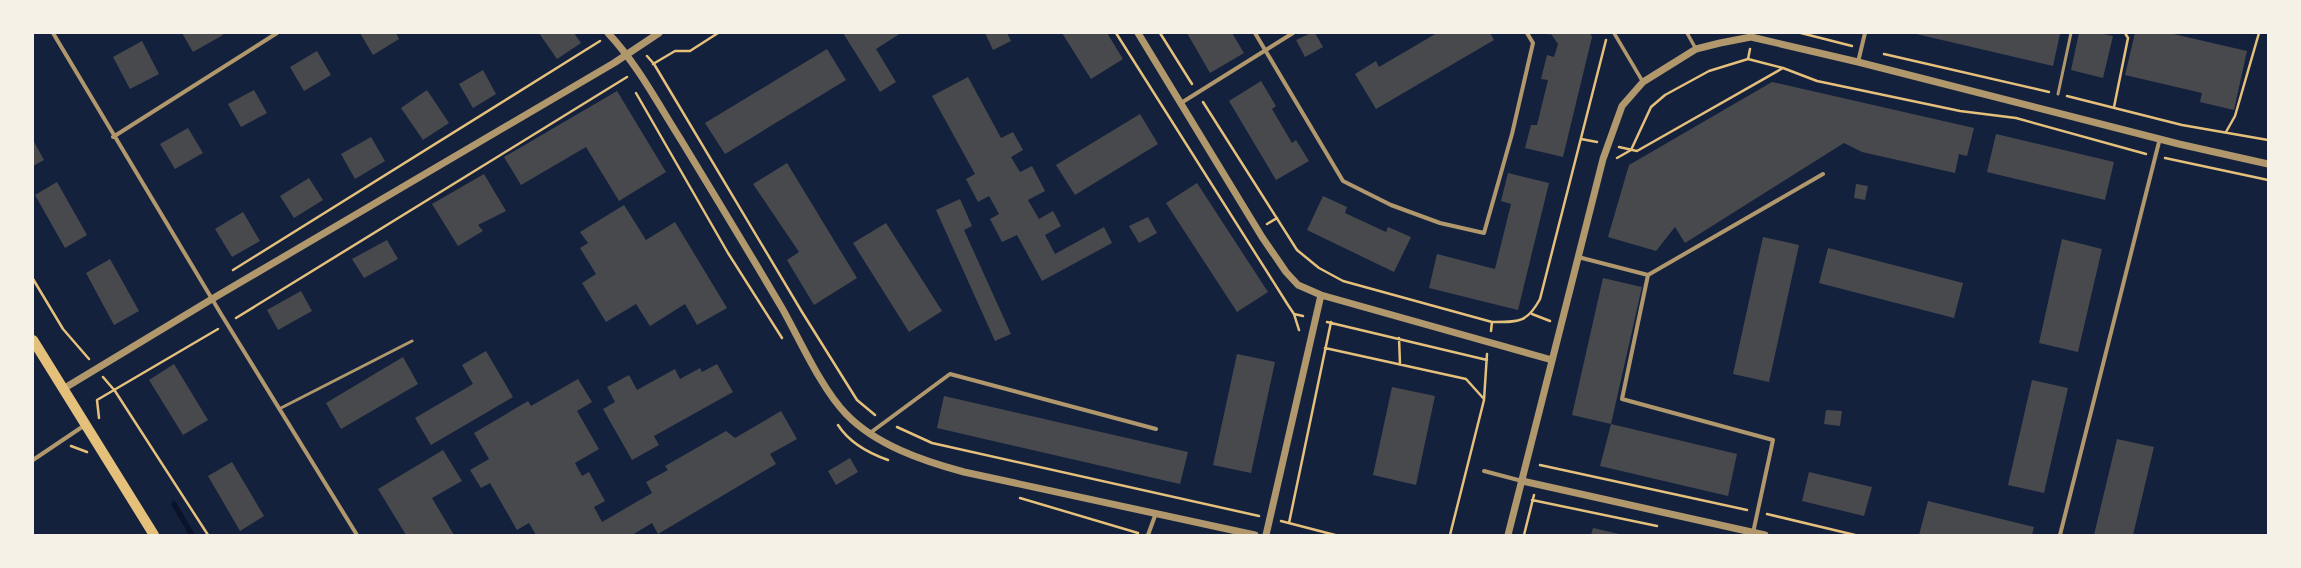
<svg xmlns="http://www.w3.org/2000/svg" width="2301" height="568" viewBox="0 0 2301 568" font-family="Barlow,sans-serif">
<rect width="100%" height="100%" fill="#14213d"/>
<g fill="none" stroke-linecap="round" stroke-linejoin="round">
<path stroke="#0b132b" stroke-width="5.5" d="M174 504 192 535"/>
</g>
<path fill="#48494c" d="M182 33H222L223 35 193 52Z
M360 33H396L399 39 373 55Z
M539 33H574L581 43 557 59Z
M843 33H901L876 49 896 82 880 92Z
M985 33H1007L1011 41 993 50Z
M1062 33H1107L1123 59 1091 79Z
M1187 33H1232L1244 53 1210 73Z
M1311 33H1315L1323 47 1305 57 1296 40Z
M1437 33H1490L1494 40 1376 109 1355 74 1376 61 1379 67Z
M1548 33H1590L1592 37 1563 157 1525 148 1531 125H1537L1548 80 1541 79 1547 55 1554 57 1558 44 1551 34 1549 35Z
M1912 33H2056L2060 34 2053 66Z
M2079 33H2099L2113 36 2103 78 2071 70Z
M2135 33H2169L2247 51 2234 110 2200 102 2202 93 2125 75Z
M142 41 159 74 130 89 113 57Z
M827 49 846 80 725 154 705 123Z
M317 51 331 75 304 91 290 67Z
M483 70 496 94 473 108 459 84Z
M968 77 1001 138 1013 132 1023 150 1011 157 1020 172 1032 166 1045 191 1028 200 1039 219 1053 211 1061 226 1045 235 1055 254 1104 227 1112 243 1042 281 1017 235 1002 242 990 219 999 214 989 196 978 202 966 179 975 174 932 96Z
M1261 81 1276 106 1272 109 1292 143 1296 140 1309 161 1276 180 1229 101Z
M1772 82 1974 128 1967 156 1959 154 1955 173 1862 152 1844 143 1685 243 1675 227 1656 251 1608 237 1629 165Z
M254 90 267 113 241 127 228 104Z
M427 90 449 123 423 140 401 108Z
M617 91 666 172 619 201 586 147 521 185 504 157Z
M1140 114 1158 144 1075 195 1056 165Z
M188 128 203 153 175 169 160 144Z
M1996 134 2114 162 2105 200 1987 172Z
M371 137 385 161 355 179 341 154Z
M33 140 44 160 33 166Z
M787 163 857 278 814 305 787 260 799 252 753 184Z
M1508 173 1549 183 1518 310 1429 288 1437 254 1495 269 1511 204 1501 201Z
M484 174 506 211 478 225 483 231 458 246 432 204Z
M309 178 323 200 294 218 280 196Z
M57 182 87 235 65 248 35 195Z
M1197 183 1268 292 1237 312 1166 203Z
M1856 184 1868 186 1865 200 1854 198Z
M1323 196 1347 207 1345 213 1386 232 1388 227 1411 237 1394 272 1307 230Z
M960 199 972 226 964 230 1011 334 995 341 936 210Z
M624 205 646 240 675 222 727 308 697 325 685 304 650 326 636 304 606 322 582 283 596 274 580 248 588 243 580 232Z
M243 212 260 241 232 257 215 229Z
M1148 217 1157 233 1139 243 1129 226Z
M886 223 942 311 909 332 853 243Z
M1763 237 1799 245 1769 382 1733 374Z
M2062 239 2102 249 2078 352 2039 343Z
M387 240 398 259 364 278 352 259Z
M1828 248 1963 283 1954 318 1819 283Z
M110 259 139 311 114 325 86 273Z
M1603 278 1642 287 1611 424 1737 454 1728 496 1600 466 1611 424 1572 415Z
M301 291 312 311 278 330 267 310Z
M486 351 513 397 431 445 415 418 473 384 462 365Z
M1237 354 1275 362 1251 473 1213 465Z
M403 357 418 384 341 429 326 403Z
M174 364 208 420 183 435 149 380Z
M717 364 733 392 654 436 659 445 632 460 603 409 615 402 607 387 629 375 637 390 675 369 680 379 700 368 702 372Z
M578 379 592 402 577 411 599 449 575 463 582 476 589 472 605 501 594 507 602 522 652 493 646 482 668 470 665 466 726 431 735 438 781 411 797 439 770 454 776 464 658 534 652 523 632 535H536L529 523 517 530 490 483 481 488 470 470 489 459 474 433 528 401 531 406Z
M2032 380 2068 388 2044 493 2008 485Z
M1392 387 1435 396 1416 485 1373 475Z
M944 396 1188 452 1180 484 937 428Z
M1826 410 1842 411 1840 426 1824 424Z
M2117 439 2154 447 2133 535H2094Z
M443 450 462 481 432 498 454 535H406L378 489Z
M850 458 858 472 836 485 828 471Z
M232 462 264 516 240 531 208 476Z
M1809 472 1872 487 1864 516 1802 501Z
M1928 501 2034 527 2032 535H1919Z
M1593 528 1619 534V535H1591Z"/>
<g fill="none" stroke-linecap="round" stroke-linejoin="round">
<path stroke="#e5c07b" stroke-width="2.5" d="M1116 33 1288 305 1294 314 1303 316
M1160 33 1192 84
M1801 33 1852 46
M1884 54 2049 92
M647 56 654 64 802 312 857 400 875 415
M1748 59 1750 49
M653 64 675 51H690L718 33
M636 93 728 253 782 338
M2067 96 2182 125 2268 140
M1203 102 1297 250 1319 268 1343 281 1492 322
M2114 107 2128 38 2125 33
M2226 132 2235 116 2259 33
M1581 139 1597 142
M1619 147 1637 151 1783 68
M1617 158 1631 150 1651 107 1665 95 1709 71 1748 59 1783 68 1817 81 1960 111 2016 118 2146 154
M2165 158 2268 180
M1267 224 1277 218
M233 270 600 41
M33 279 63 329 89 359
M1294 314 1299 330
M1532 314 1550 321
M236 318 627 77
M1327 322 1487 360
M1491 331 1492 322C1519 322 1527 323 1540 299L1606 40
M1399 338 1400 364
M1325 348 1466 379 1484 399
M103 377 115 391 208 535
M99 418 97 400 218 329
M838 425C849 442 868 453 888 460
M897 427 932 443 1259 516
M71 446 87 452
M1540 465 1747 510
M1020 498 1138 533
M1532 500 1657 526
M1767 514 1855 535
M1281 521 1335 535
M1289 523 1331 322
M1450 535 1484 400 1487 354
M1524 535 1534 495"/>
<path stroke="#b1986c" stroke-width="3" d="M2058 94 2071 33
M279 409 412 341"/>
<path stroke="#b1986c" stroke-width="3.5" d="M1614 33 1643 82
M1687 33 1696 49"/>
<path stroke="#b1986c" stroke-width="4" d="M53 33 221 314 357 535
M1255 33 1343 181 1391 205 1440 223 1484 233 1512 134 1533 43 1527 33
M1858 62 1865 33
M1181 103 1293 33
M113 137 277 33
M1578 257 1648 275 1823 174
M1648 275 1622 399 1773 440 1753 533
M870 433 950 374 1156 429
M33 460 85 425
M1484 471 1522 481
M1148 535 1156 513
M2060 535 2160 138"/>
<path stroke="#b1986c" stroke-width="7" d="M608 33C638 65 658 104 681 140 715 196 749 252 782 308 800 340 821 388 846 414 876 445 923 461 964 472L1255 535
M1138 33 1262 237 1286 272 1298 285 1321 295 1552 360
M63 389 212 299 614 63 659 33
M1522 481 1765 535
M1266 535 1321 295
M1508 535 1603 159 1622 106 1643 82 1696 49 1720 43 1751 37 1858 62 2179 144 2268 164"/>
<path stroke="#e5c07b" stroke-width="10" d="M33 340 154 535"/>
</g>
<rect width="2301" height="568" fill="none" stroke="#f6f1e7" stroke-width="68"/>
</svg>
